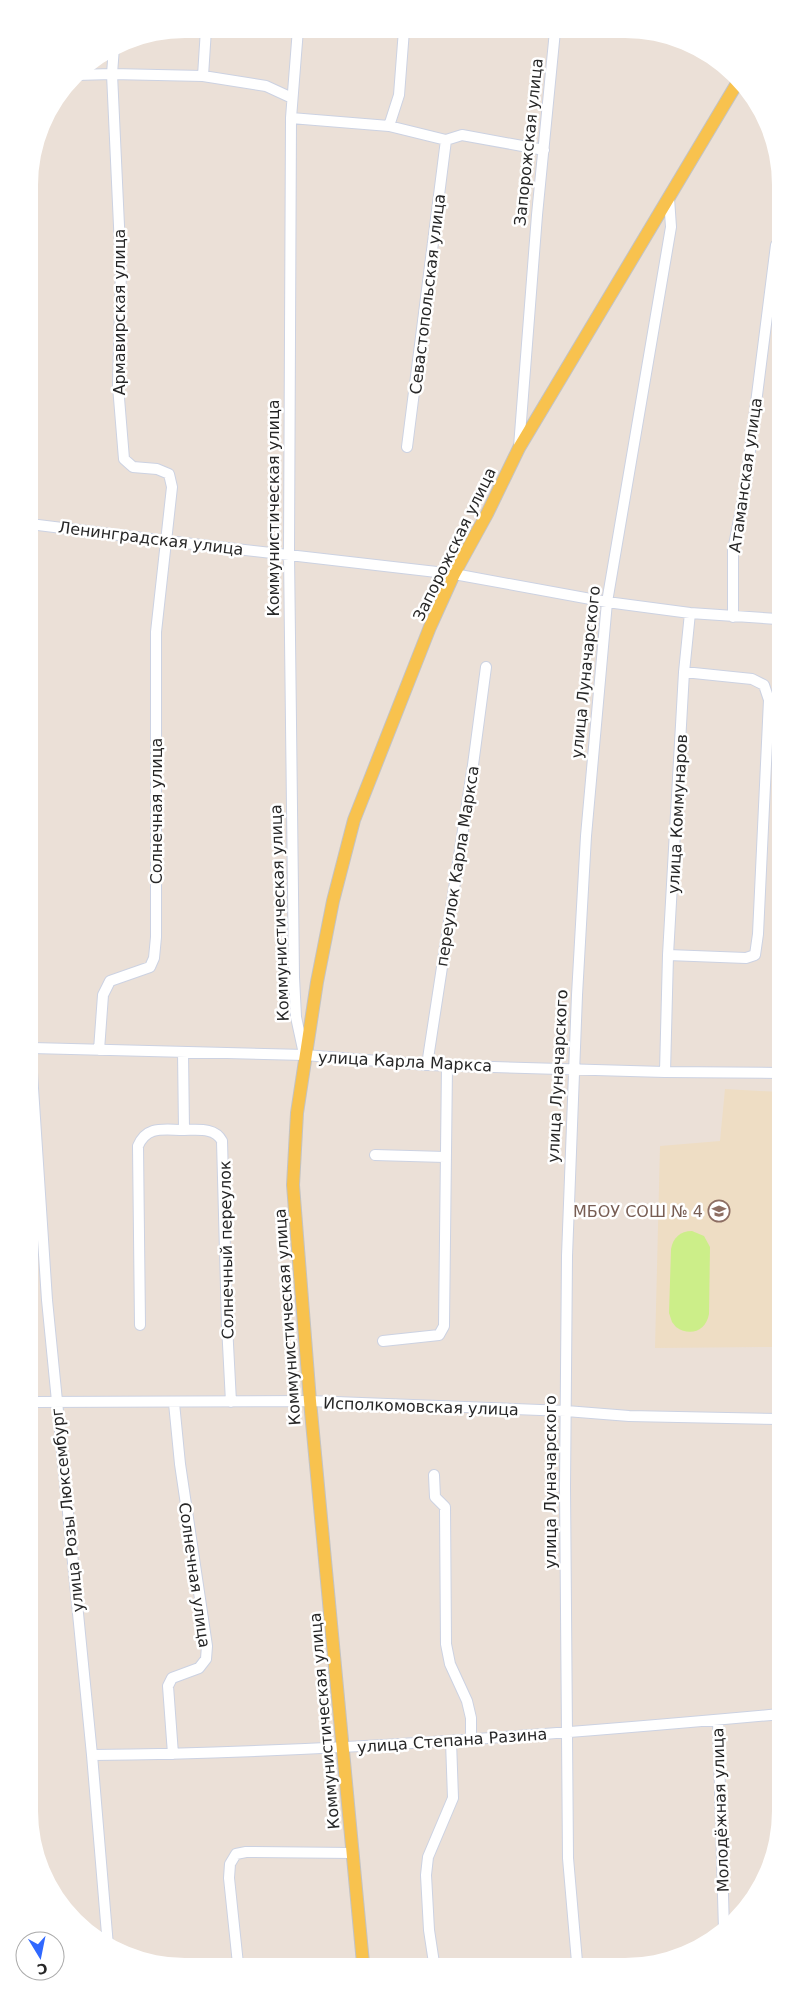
<svg xmlns="http://www.w3.org/2000/svg" width="810" height="1996" viewBox="0 0 810 1996" font-family="'DejaVu Sans',sans-serif">
<rect width="100%" height="100%" fill="#ebe0d7"/>
<path fill="#eeddc4" d="M725 1089 779 1092V1276L777 1347 655 1348 660 1146 720 1141Z"/>
<path fill="#ccee89" d="M692 1231 704 1236 710 1247 709 1314C706 1331 690 1337 676 1327L672 1322 669 1313 671 1249C673 1238 680 1231 692 1231Z"/>
<g fill="none" stroke-linecap="round" stroke-linejoin="round">
<g stroke="#ccd2e2" stroke-width="12">
<path id="minor" d="M298 29 291 118 289 554 294 977 296 1017 304 1054
M76 75 112 74 203 76 266 86 292 98
M203 76 206 29
M291 118 389 126 446 140 462 135 544 150
M389 126 399 95 404 30
M407 447 446 140
M519 447 537 215 555 31
M30 524 167 541 454 574 607 602 690 613 777 619
M733 617V550L745 490 776 245
M668 955 746 958 755 955 758 934 769 700 764 685 752 679 684 672
M32 1048 305 1055 427 1065 665 1072 779 1073
M99 1050 103 995 110 981 150 967 154 958 156 937V632L172 487 169 474 157 469 133 467 124 459 118 386 121 269 112 74 114 47
M427 1065 473 765 486 667
M665 1072 668 955 684 672 690 613
M32 1073 47 1300 92 1755 108 1946
M184 1130C197 1130 215 1127 222 1141L227 1325 231 1402
M375 1155 445 1157
M140 1325 138 1146C147 1125 164 1130 184 1130L183 1052
M383 1341 439 1335 444 1326 447 1065
M33 1402 310 1401 566 1411 629 1416 780 1419
M434 1475 435 1497 445 1507 446 1644 450 1664 467 1701 471 1718V1739
M718 1720 724 1930
M173 1754 168 1686 172 1678 199 1668 206 1659 207 1646 180 1464 174 1403
M92 1755C322 1753 551 1735 781 1714
M577 1962 568 1858 565 1487 567 1256 577 995 586 836 607 602 671 227 669 198
M434 1963 429 1930 426 1875 428 1857 453 1798 451 1741
M238 1964 229 1878 230 1864 236 1854 246 1852 353 1853"/>
</g>
<g stroke="#c3c3c3" stroke-width="14">
<path id="major" d="M363 1963 310 1401 293 1185 297 1113 317 982 333 901 354 820 430 627 454 574 487 514 519 448 739 80"/>
</g>
<use href="#minor" stroke="#fff" stroke-width="10"/>
<use href="#major" stroke="#f8c24e" stroke-width="12"/>
</g>
<defs>
<g id="school-ring" transform="scale(1.125)"><circle r="9.5" fill="#fff" stroke="#8d6e63" stroke-width="1.5"/><path d="M0-5L7-2L0 1L-7-2ZM-4 1L0 2.5L4 1V4Q0 6-4 4Z" fill="#8d6e63"/></g>
</defs>
<g fill-rule="evenodd">
<use href="#school-ring" x="719" y="1211"/>
</g>
<g text-anchor="middle" stroke-width="5" stroke-linejoin="round" paint-order="stroke">
<g font-size="16" fill="#272727" stroke="#fff">
<text transform="translate(528 142) rotate(-84)" y="6">Запорожская улица</text>
<text transform="translate(427 294) rotate(-83)" y="6">Севастопольская улица</text>
<text transform="translate(119 312) rotate(-90)" y="6">Армавирская улица</text>
<text transform="translate(745 475) rotate(-82)" y="6">Атаманская улица</text>
<text transform="translate(273 508) rotate(-90)" y="6">Коммунистическая улица</text>
<text transform="translate(151 538) rotate(7)" y="6">Ленинградская улица</text>
<text transform="translate(454 544) rotate(-64)" y="6">Запорожская улица</text>
<text transform="translate(585 672) rotate(-84)" y="6">улица Луначарского</text>
<text transform="translate(156 811) rotate(-90)" y="6">Солнечная улица</text>
<text transform="translate(677 814) rotate(-87)" y="6">улица Коммунаров</text>
<text transform="translate(457 866) rotate(-81)" y="6">переулок Карла Маркса</text>
<text transform="translate(279 913) rotate(-92)" y="6">Коммунистическая улица</text>
<text transform="translate(405 1061) rotate(3)" y="6">улица Карла Маркса</text>
<text transform="translate(557 1076) rotate(-87)" y="6">улица Луначарского</text>
<text transform="translate(226 1250) rotate(-91)" y="6">Солнечный переулок</text>
<text transform="translate(287 1317) rotate(-94)" y="6">Коммунистическая улица</text>
<text transform="translate(421 1406) rotate(2)" y="6">Исполкомовская улица</text>
<text transform="translate(550 1482) rotate(-90)" y="6">улица Луначарского</text>
<text transform="translate(67 1510) rotate(-96)" y="6">улица Розы Люксембург</text>
<text transform="translate(195 1575) rotate(82)" y="6">Солнечная улица</text>
<text transform="translate(324 1721) rotate(-95)" y="6">Коммунистическая улица</text>
<text transform="translate(452 1740) rotate(-4)" y="6">улица Степана Разина</text>
<text transform="translate(720 1810) rotate(-92)" y="6">Молодёжная улица</text>
</g>
<g font-size="16" fill="#785e54" stroke="#fff" text-anchor="end">
<text x="703" y="1217">МБОУ СОШ № 4</text>
</g>
</g>
<path d="M0 0H810V1996H0ZM185 38H625A147 147 0 0 1 772 185V1811A147 147 0 0 1 625 1958H185A147 147 0 0 1 38 1811V185A147 147 0 0 1 185 38Z" fill="#fff" fill-rule="evenodd"/>
<g transform="translate(40 1956) rotate(170)"><circle r="24" fill="#ffffff" stroke="#a9a9a9"/>
<path d="M0-4L9 19L0 12L-9 19Z" fill="#3068ff"/>
<text y="-8" font-size="14" font-weight="bold" text-anchor="middle" fill="#272727">С</text>
</g>
</svg>
